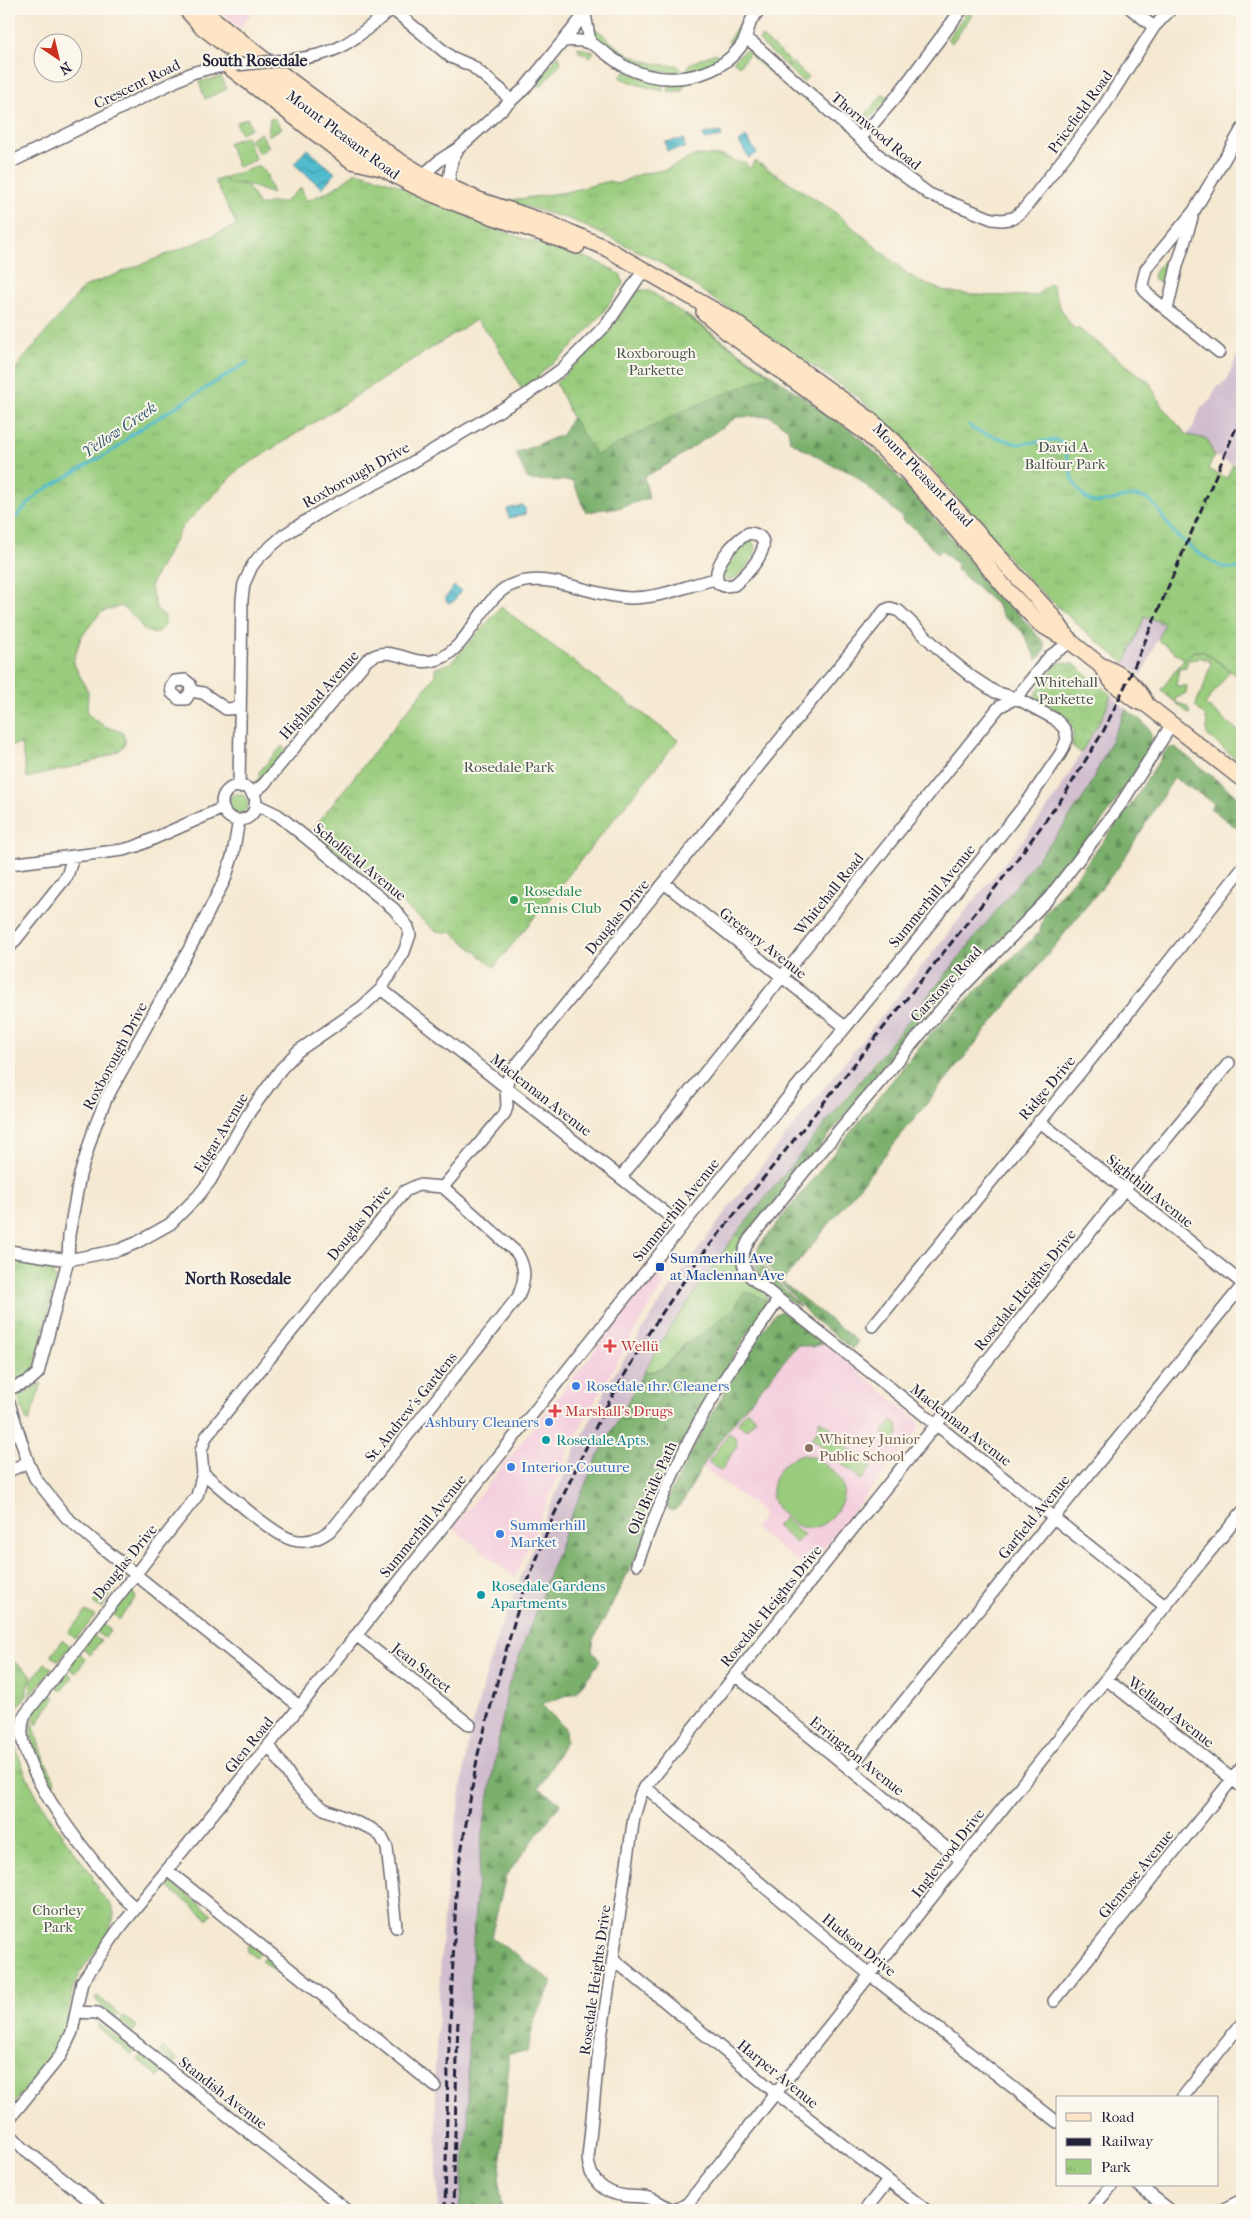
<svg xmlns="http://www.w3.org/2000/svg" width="1251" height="2219" viewBox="0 0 1251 2219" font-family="'IM FELL French Canon',serif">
<defs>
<pattern id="forest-firs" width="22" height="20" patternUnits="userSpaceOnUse" patternTransform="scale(1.25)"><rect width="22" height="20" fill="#7ab06c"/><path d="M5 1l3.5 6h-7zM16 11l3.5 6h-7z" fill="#648f5a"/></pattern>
<pattern id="park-tufts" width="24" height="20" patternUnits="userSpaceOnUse" patternTransform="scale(1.25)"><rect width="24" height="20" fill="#99cc7d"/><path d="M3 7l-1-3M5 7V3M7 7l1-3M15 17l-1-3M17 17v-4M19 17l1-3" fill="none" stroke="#84af6d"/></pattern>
<pattern id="water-waves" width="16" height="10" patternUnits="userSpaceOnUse" patternTransform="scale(1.25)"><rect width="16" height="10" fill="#51bccd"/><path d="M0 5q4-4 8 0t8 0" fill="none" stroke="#4398a8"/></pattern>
</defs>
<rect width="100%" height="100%" fill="#fbf7ec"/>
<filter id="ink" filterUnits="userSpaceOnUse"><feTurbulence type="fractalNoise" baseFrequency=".02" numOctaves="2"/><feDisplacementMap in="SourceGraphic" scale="10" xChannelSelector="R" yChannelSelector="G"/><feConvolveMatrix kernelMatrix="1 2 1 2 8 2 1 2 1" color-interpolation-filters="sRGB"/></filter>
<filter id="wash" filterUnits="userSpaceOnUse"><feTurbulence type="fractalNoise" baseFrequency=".0096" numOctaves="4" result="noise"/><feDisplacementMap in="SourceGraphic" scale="20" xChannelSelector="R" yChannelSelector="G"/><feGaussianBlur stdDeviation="1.12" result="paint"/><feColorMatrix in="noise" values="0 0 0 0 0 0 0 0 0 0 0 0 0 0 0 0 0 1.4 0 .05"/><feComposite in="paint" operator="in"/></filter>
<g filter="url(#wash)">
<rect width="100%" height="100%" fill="#f5e9d2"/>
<path fill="#f4cfde" d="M218 9H255L240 28Z
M655 1275 665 1283 638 1325 567 1451 565 1461 515 1577 453 1528Z
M824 1343 917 1420 919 1425 918 1430 807 1569 754 1528 763 1516 762 1511 702 1467 745 1408 797 1345 819 1346Z"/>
<path fill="#d0bdce" d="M1242 344V441L1233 464 1214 456 1207 439 1187 435 1193 427 1201 408 1211 400 1216 387 1226 382Z
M1145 616 1164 624 1142 675 1125 663Z
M1111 695 1126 709 1087 792 1062 828 934 989 853 1087 666 1334 625 1404 598 1456 568 1523 508 1687 482 1835 474 1921 468 2046V2125L459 2210H438L435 2070 443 1918 454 1837 469 1737 497 1637 536 1538 576 1449 610 1381 665 1295 736 1198 1038 821 1057 795 1105 712Z"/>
<path fill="#99cc7d" stroke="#5e775c" d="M967 12 972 15 952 43 947 39Z
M744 19 742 32 733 48 728 42C734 33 736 25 744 19Z
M592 29C600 29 604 37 611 42 630 57 653 67 677 65L684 73C653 74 604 61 592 29Z
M761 36 790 61 786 66 759 41Z
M578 47 594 52 590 57 579 52Z
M750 49 753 50 739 66 733 61 744 51Z
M755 51 778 73 774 76 753 58 751 56Z
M715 53 721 58 698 69 686 72 689 64Z
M559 55 561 63 540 87 536 83Z
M792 62 808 77 803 82 787 67Z
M624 71 662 83 663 91 639 85 620 78Z
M780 73 799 91 797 96 776 79Z
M221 77 227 89 205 99 199 82Z
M685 83 682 91H668L670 84Z
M883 94 889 97 865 124 862 122 863 118Z
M247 118 251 128 240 133 236 123Z
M246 136 256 160 238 167 228 143Z
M259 166 268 175 267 178 273 194 242 183 230 184 223 178Z
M1169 253 1173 255 1166 278 1163 282H1159L1154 280 1153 275Z
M748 541H752L756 547C756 559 740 579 727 581L724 577 725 569 734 559 732 557Z
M1194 651H1203L1230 671 1205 704 1242 734V764L1207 735V723L1205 716 1196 707C1196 699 1201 695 1203 688 1207 680 1206 674 1211 666L1209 660 1198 657V659L1188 660 1186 667 1179 668 1176 686H1187L1186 693 1175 699 1177 703 1187 706 1190 714H1189L1161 690 1184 659Z
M314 706 319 710 307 725 302 721Z
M282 746 287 750 257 785H254L260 776 258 773Z
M228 804a10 10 0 1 1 20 0a10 10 0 1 1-20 0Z
M736 1234 745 1240 739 1251 768 1298 766 1309 747 1292 744 1294 734 1309 700 1336 685 1344 666 1366 655 1371 644 1372 666 1334Z
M42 1383 29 1421 26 1420 18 1396Z
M800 1455C814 1455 820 1460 830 1469 835 1473 840 1477 842 1483 849 1501 829 1527 811 1528 801 1529 794 1524 787 1518 781 1513 776 1508 773 1500 768 1481 782 1460 800 1455Z
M784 1518 804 1535 796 1543 776 1526Z
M112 1578 119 1581 117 1585 101 1608 93 1603Z
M131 1590 136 1597 119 1620 112 1613Z
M86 1611 95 1616 76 1639 68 1633Z
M103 1624 111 1630 104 1638 96 1632Z
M93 1636 101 1641 90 1655 83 1648Z
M63 1640 70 1646 59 1661 51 1655Z
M79 1653 86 1659 76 1673 68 1667Z
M45 1663 52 1669 30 1696 31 1681Z
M65 1670 73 1677 61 1691 54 1684Z
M47 1692 56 1698 44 1713 37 1725 33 1714Z
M32 1718 41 1752 56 1783 53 1785C41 1764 27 1742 32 1718Z
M169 1880 212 1914 208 1919 169 1888 166 1885Z
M249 1943 261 1952 256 1957 246 1950Z
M266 1956 280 1967 277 1972 261 1961Z
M98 1997 120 2014 116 2018 103 2008 95 1999Z
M123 2016 137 2027 133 2032 120 2021Z
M98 2023 135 2050 132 2055 98 2028Z
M163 2048 177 2059 174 2064 159 2052Z
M141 2055 162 2072 159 2077 137 2059Z"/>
<path fill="url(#forest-firs)" stroke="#4e6954" d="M685 314 853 432 884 461 1045 644 1044 652 1037 660 1022 631 1004 617 996 604 956 569 958 565 941 550 938 554 914 528 902 520V517L852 473 830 464 790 441 788 429 770 416 737 417 668 464 644 477 649 498 615 509H602L586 513 573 481 528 480 516 453 562 435 572 417 556 383Z
M1126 709C1137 718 1154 726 1151 743 1148 755 1136 768 1130 779 1097 833 1055 885 1010 930 984 957 955 982 930 1011 867 1086 807 1164 745 1240L736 1234 934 989 1062 828 1087 792Z
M1175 747 1242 800V803L1236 810 1242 815V832L1210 808 1214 803 1174 778 1120 865 782 1282 858 1342 852 1349 811 1317 756 1253 759 1246 929 1035 1040 932 1044 914 1080 872 1130 806 1164 753 1170 748Z
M755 1258 761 1263 800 1307C784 1296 752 1281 755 1258Z
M747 1292 765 1299 767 1303 766 1309 748 1333 718 1382 636 1557 594 1639 592 1651 600 1661 577 1692 541 1704 565 1728 566 1741 539 1788 561 1803 506 1876 491 1937 553 1982 535 2017 527 2052 508 2053V2072L499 2183 503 2210H459L468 2125V2046L474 1921 482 1835 508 1687 568 1523 598 1456 644 1372 655 1371 666 1366 685 1344 700 1336 734 1309 743 1294Z
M782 1311 824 1343 812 1347 797 1345C765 1385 729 1424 702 1467 694 1479 684 1507 672 1511L668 1509 666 1502C696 1439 731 1379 770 1320L775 1314Z"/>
<path fill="url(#park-tufts)" stroke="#5e775c" d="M270 118 275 119 282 128 268 136Z
M261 133 269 147 259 154 250 139Z
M695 155 724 156 736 162H745L749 169 755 161 831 209 908 274C943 300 994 295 1035 296L1051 283 1061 309 1073 328 1079 329 1150 383 1162 407 1187 435 1207 439 1214 456 1208 469 1227 478 1233 464 1242 472V679L1203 651H1194L1184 659 1158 640 1164 624 1145 616 1125 663 1087 633 1034 585 1006 555 937 473 857 396 655 259 572 220 506 201 566 192 610 181 617 184 640 174 665 170Z
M356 172C411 185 461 214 514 235 549 248 590 254 621 275L623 284 602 314 570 349 544 370 537 378 522 389 492 338 476 320 237 471 182 527 150 586 157 610 165 616V626L155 634 144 630 135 617 121 606 101 612 81 637 73 662 88 692 87 714 104 726 122 732C125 738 127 742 123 747 110 761 48 772 27 778L21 744 9 746V376L84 287 203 240 237 225 215 181 223 178 230 184C250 182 250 191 259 206L273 202H284L301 188 307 201 333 189Z
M638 290H649L770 375 683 411 596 455 572 417 556 383 602 340Z
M501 607 678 740 494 967 453 933 436 931 311 831 435 676V668L451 663Z
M1061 662 1074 664 1111 695 1105 712 1081 753 1071 745C1083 715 1045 715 1034 696L1055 666Z
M9 1261 37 1265 41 1268 43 1266 50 1267 53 1270V1277L56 1278 35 1367 29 1375 14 1382 13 1376 9 1373Z
M747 1411 756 1418 746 1430 737 1423Z
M819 1419 831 1428 829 1432 872 1467 861 1480 811 1437 819 1429Z
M892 1421 898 1426 899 1434 891 1444 888 1443 883 1432Z
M729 1433 736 1438 737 1446 721 1471 708 1462Z
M9 1658 32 1675 27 1688V1696L9 1717Z
M9 1739C18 1746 19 1759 24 1770 41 1809 67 1842 93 1876L92 1878 99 1888 97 1889C107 1902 121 1908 110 1927L112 1928 83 1968 73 1988 66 2026 54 2054 9 2110Z"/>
<path fill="url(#water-waves)" stroke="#3a6f84" d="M721 132 722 137 704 140 703 134Z
M746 137 757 153 749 158 739 142Z
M684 139 685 148 667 151 665 142Z
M307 149 335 173 322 188 294 164Z
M522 505 525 508V514L509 518 507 509Z
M454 586 461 591 453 602 449 603 446 601V597Z"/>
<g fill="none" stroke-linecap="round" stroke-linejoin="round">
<path stroke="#51bccd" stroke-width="3" d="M969 425 974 430 1018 444 1055 440 1061 442C1072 460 1066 479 1085 497 1100 512 1124 490 1144 498 1158 504 1162 518 1171 529 1179 540 1214 566 1227 568 1232 569 1237 568 1242 568
M9 524 39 493 117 448 132 434 248 362"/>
</g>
</g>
<g filter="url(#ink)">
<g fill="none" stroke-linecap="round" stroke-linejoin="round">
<g stroke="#6c6870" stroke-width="14">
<path id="street" d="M392 9 451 57 472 66 501 90 511 101
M1131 9 1154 27
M585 14 590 42
M746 39 754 44 891 166 929 194 992 219 1002 220 1014 218 1025 208 1102 109 1154 27 1171 9
M563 41C597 38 597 50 624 66 661 87 715 81 741 46 747 38 747 30 751 21 753 17 757 13 760 9
M285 60C340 56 351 41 392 9
M860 139 897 96 962 9
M9 163 192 73 210 68 235 65
M423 175 440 160 459 148 524 89 589 9
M448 186 452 160 458 149
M1167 310 1177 266 1192 218
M1219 352 1147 294 1142 285 1146 269 1194 211 1242 129
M749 533C784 537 745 577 734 585L724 586 719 584C709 568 735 539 749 533Z
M191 691 186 699H179L172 693 171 687 175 681 185 680 190 684 191 691 203 693 226 709 239 708
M222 803a17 17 0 1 1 34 0a17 17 0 1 1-34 0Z
M239 787 242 599 244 584 252 566 259 557 284 535 320 512 386 478 526 395 562 369 607 324 643 271
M252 794 264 784 367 660C394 641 411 670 439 659 469 647 482 599 509 586 546 568 590 597 631 598 663 598 686 585 716 579
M9 864 123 850 137 846 223 808
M664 883 845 1027
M9 948 67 876 73 857
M381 989 682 1226
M1229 1063 1124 1190 641 1793 634 1817 598 2058 588 2158C589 2180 604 2194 626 2196 634 2197 641 2196 649 2198 667 2203 669 2217 688 2203L1106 1679 1242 1512
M1039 1121 1242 1283
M621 1177 999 707 1016 698 1050 656 1071 642
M9 1251 68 1260 119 1250 136 1243 170 1224 198 1196 210 1181 248 1114 281 1069 298 1051 362 1007 381 989 404 952 410 935 408 927 394 909 278 815 255 804
M873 1326 1109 1037 1242 869
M9 1389 29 1381 38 1373 68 1260 69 1235 80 1175 94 1129 106 1099 197 935 225 879 233 854 239 820
M9 1403 28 1462 35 1478 66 1517 99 1545 299 1706
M9 1471 28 1462
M203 1473C223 1489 271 1534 293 1540 309 1544 324 1537 335 1526L518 1297C525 1280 527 1270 517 1253L443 1187
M637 1564C658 1504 683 1446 717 1391 736 1360 758 1330 778 1300
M1166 1607 753 1279C740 1267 740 1256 749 1240L803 1173 944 1006 1049 898 1121 804 1172 724
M356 1635 470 1725
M735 1675 961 1860
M1106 1679 1242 1787
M269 1745 295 1784 308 1797 324 1809 370 1828 381 1836 387 1848 396 1927
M849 1769 1242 1286
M645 1787 870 1975 1057 2122
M167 1870 435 2086
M136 1908C124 1900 116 1889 107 1878 78 1842 34 1787 23 1742 21 1733 22 1724 24 1716L197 1496 203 1473 201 1451 206 1437 405 1191 418 1185 443 1187
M613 1959 776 2093 926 2210
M1054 2001 1242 1767
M76 2012 98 2013 347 2210
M1182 2098 1242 2023
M9 2119 61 2055 72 2032 82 1982 118 1930 269 1745 682 1226 919 938 1030 798 1061 753 1067 739 1065 730 1062 726 1055 719 1016 698 995 692 972 677 947 657 899 611 890 608 885 610 510 1073 506 1087 507 1106 505 1113 443 1187
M9 2133 23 2148 102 2210
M1138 2185 1170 2210
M865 2210 888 2181
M1091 2210 1112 2185
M1222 2210 1242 2200"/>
</g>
<g stroke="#6c6870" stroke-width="18">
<path id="secondary" d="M186 9 201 26 386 170C445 206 513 221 577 246
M201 9 292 82 396 159 423 175 479 200 548 223 604 247 733 321 868 418 894 441 1051 614 1071 642
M228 66 352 161 381 168
M704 312 727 332 866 433 907 472 1010 593 1040 624 1071 642 1100 665 1113 683 1135 700 1147 705 1242 779
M1100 665C1122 674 1137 684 1147 705"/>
</g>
<use href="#street" stroke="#fff" stroke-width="11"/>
<use href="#secondary" stroke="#fee5c5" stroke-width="15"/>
<path stroke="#22223b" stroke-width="3" stroke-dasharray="8 4" stroke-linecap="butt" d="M445 2210 448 2067 457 1876 478 1754 499 1675 520 1602 553 1517 601 1416 648 1334 698 1260 1007 873 1065 794 1104 730 1134 667 1242 414
M453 2210 458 2018"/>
<g stroke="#6c6870" stroke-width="14" stroke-linecap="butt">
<path id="street-bridge" d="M236 65 285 60"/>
</g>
<use href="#street-bridge" stroke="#fff" stroke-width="11"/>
</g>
</g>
<circle fill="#2e9e5b" stroke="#fbf7ec" stroke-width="2" cx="514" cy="900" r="5"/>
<rect fill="#1a4fb4" stroke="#fbf7ec" stroke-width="2" x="655" y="1262" width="10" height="10" rx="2.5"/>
<g fill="#e0444e" stroke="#fbf7ec" stroke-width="2">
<path d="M607.5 1338.5h5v5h5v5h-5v5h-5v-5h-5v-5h5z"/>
<path d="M552.5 1403.5h5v5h5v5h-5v5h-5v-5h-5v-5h5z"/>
</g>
<g fill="#3f7fe0" stroke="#fbf7ec" stroke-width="2">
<circle cx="576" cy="1386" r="5"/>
<circle cx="549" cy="1422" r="5"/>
<circle cx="511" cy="1467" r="5"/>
<circle cx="500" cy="1534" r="5"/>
</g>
<g fill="#0f9aa8" stroke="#fbf7ec" stroke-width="2">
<circle cx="546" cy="1440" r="5"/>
<circle cx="481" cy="1595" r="5"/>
</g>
<circle fill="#8d6e63" stroke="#fbf7ec" stroke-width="2" cx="809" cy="1448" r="5"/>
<g text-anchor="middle" stroke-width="4" stroke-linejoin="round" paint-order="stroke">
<g font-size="15" fill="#22223b" stroke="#fbf7ec">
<text transform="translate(137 84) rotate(-26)" y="5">Crescent Road</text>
<text transform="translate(1080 112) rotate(-54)" y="5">Pricefield Road</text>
<text transform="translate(876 131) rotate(40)" y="5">Thornwood Road</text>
<text transform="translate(343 135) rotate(37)" y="5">Mount Pleasant Road</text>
<text transform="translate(356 475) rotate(-29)" y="5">Roxborough Drive</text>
<text transform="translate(923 475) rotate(46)" y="5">Mount Pleasant Road</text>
<text transform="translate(319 695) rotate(-49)" y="5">Highland Avenue</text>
<text transform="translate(360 862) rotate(39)" y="5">Scholfield Avenue</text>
<text transform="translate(829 894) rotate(-51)" y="5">Whitehall Road</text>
<text transform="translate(932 896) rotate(-51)" y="5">Summerhill Avenue</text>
<text transform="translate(617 917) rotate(-51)" y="5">Douglas Drive</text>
<text transform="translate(763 943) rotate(38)" y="5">Gregory Avenue</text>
<text transform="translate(946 984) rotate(-47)" y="5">Carstowe Road</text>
<text transform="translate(115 1056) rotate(-62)" y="5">Roxborough Drive</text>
<text transform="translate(1047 1088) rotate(-50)" y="5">Ridge Drive</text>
<text transform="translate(541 1095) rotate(38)" y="5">Maclennan Avenue</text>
<text transform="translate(221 1133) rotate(-59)" y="5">Edgar Avenue</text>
<text transform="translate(1150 1191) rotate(39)" y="5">Sighthill Avenue</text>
<text transform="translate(676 1210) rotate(-51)" y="5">Summerhill Avenue</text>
<text transform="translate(359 1223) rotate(-51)" y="5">Douglas Drive</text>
<text transform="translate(1025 1290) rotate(-51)" y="5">Rosedale Heights Drive</text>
<text transform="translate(411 1407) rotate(-51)" y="5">St. Andrew's Gardens</text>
<text transform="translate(961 1425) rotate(38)" y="5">Maclennan Avenue</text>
<text transform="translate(652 1488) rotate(-66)" y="5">Old Bridle Path</text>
<text transform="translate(1034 1517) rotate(-51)" y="5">Garfield Avenue</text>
<text transform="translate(423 1526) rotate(-51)" y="5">Summerhill Avenue</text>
<text transform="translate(125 1562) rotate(-51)" y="5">Douglas Drive</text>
<text transform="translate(771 1606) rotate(-51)" y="5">Rosedale Heights Drive</text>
<text transform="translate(422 1668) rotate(38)" y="5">Jean Street</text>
<text transform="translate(1171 1712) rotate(38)" y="5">Welland Avenue</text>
<text transform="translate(249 1745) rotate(-51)" y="5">Glen Road</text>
<text transform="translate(857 1756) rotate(39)" y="5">Errington Avenue</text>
<text transform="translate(948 1853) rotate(-52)" y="5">Inglewood Drive</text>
<text transform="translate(1136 1874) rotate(-51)" y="5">Glenrose Avenue</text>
<text transform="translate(859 1945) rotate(39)" y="5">Hudson Drive</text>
<text transform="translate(595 1980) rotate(-82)" y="5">Rosedale Heights Drive</text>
<text transform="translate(778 2074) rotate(39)" y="5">Harper Avenue</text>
<text transform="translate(223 2093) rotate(38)" y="5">Standish Avenue</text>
</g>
<g font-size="15" fill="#46554f" stroke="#fbf7ec">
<text x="656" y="358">Roxborough<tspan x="656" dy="17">Parkette</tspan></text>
<text x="1065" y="452">David A.<tspan x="1065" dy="17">Balfour Park</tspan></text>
<text x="1066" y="687">Whitehall<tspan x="1066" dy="17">Parkette</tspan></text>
<text x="509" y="772">Rosedale Park</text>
<text x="58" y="1915">Chorley<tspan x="58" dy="17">Park</tspan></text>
</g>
<g font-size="15" fill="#27864d" stroke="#fbf7ec" text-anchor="start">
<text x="524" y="896">Rosedale<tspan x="524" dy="17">Tennis Club</tspan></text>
</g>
<g font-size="15" fill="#164399" stroke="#fbf7ec" text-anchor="start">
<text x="670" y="1263">Summerhill Ave<tspan x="670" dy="17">at Maclennan Ave</tspan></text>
</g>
<g font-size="15" fill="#be3a42" stroke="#fbf7ec" text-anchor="start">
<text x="621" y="1351">Wellü</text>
<text x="565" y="1416">Marshall's Drugs</text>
</g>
<g font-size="15" fill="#366cbe" stroke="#fbf7ec" text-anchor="start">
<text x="586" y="1391">Rosedale 1hr. Cleaners</text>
<text x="539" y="1427" text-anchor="end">Ashbury Cleaners</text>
<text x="521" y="1472">Interior Couture</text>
<text x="510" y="1530">Summerhill<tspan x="510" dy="17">Market</tspan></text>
</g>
<g font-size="15" fill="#785e54" stroke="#fbf7ec" text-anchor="start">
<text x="819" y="1444">Whitney Junior<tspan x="819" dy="17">Public School</tspan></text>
</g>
<g font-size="15" fill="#0d838f" stroke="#fbf7ec" text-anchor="start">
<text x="556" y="1445">Rosedale Apts.</text>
<text x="491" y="1591">Rosedale Gardens<tspan x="491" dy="17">Apartments</tspan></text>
</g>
<g font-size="16" font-weight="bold" fill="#22223b" stroke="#fbf7ec">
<text x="255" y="66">South Rosedale</text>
<text x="238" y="1284">North Rosedale</text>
</g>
<g font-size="16" font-style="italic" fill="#32586e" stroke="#fbf7ec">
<text transform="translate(119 429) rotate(-34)" y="6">Yellow Creek</text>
</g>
</g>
<rect width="1251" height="2219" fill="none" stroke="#fbf7ec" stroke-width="30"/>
<rect x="1056" y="2096" width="162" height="90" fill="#fbf7ec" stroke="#a4a2a5"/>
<rect x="1066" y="2113" width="25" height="8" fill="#fee5c5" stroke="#a4a2a5"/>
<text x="1101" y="2122" font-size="15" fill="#22223b">Road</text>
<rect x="1066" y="2138" width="25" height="8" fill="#22223b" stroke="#a4a2a5"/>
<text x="1101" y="2146" font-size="15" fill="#22223b">Railway</text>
<rect x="1066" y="2159" width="25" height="15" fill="url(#park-tufts)" stroke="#a4a2a5"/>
<text x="1101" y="2172" font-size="15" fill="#22223b">Park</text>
<g transform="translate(58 58) rotate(145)"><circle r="24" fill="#fbf7ec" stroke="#a4a2a5"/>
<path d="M0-4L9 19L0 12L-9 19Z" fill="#c8321e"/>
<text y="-8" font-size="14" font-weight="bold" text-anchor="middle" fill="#22223b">N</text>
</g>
</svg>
